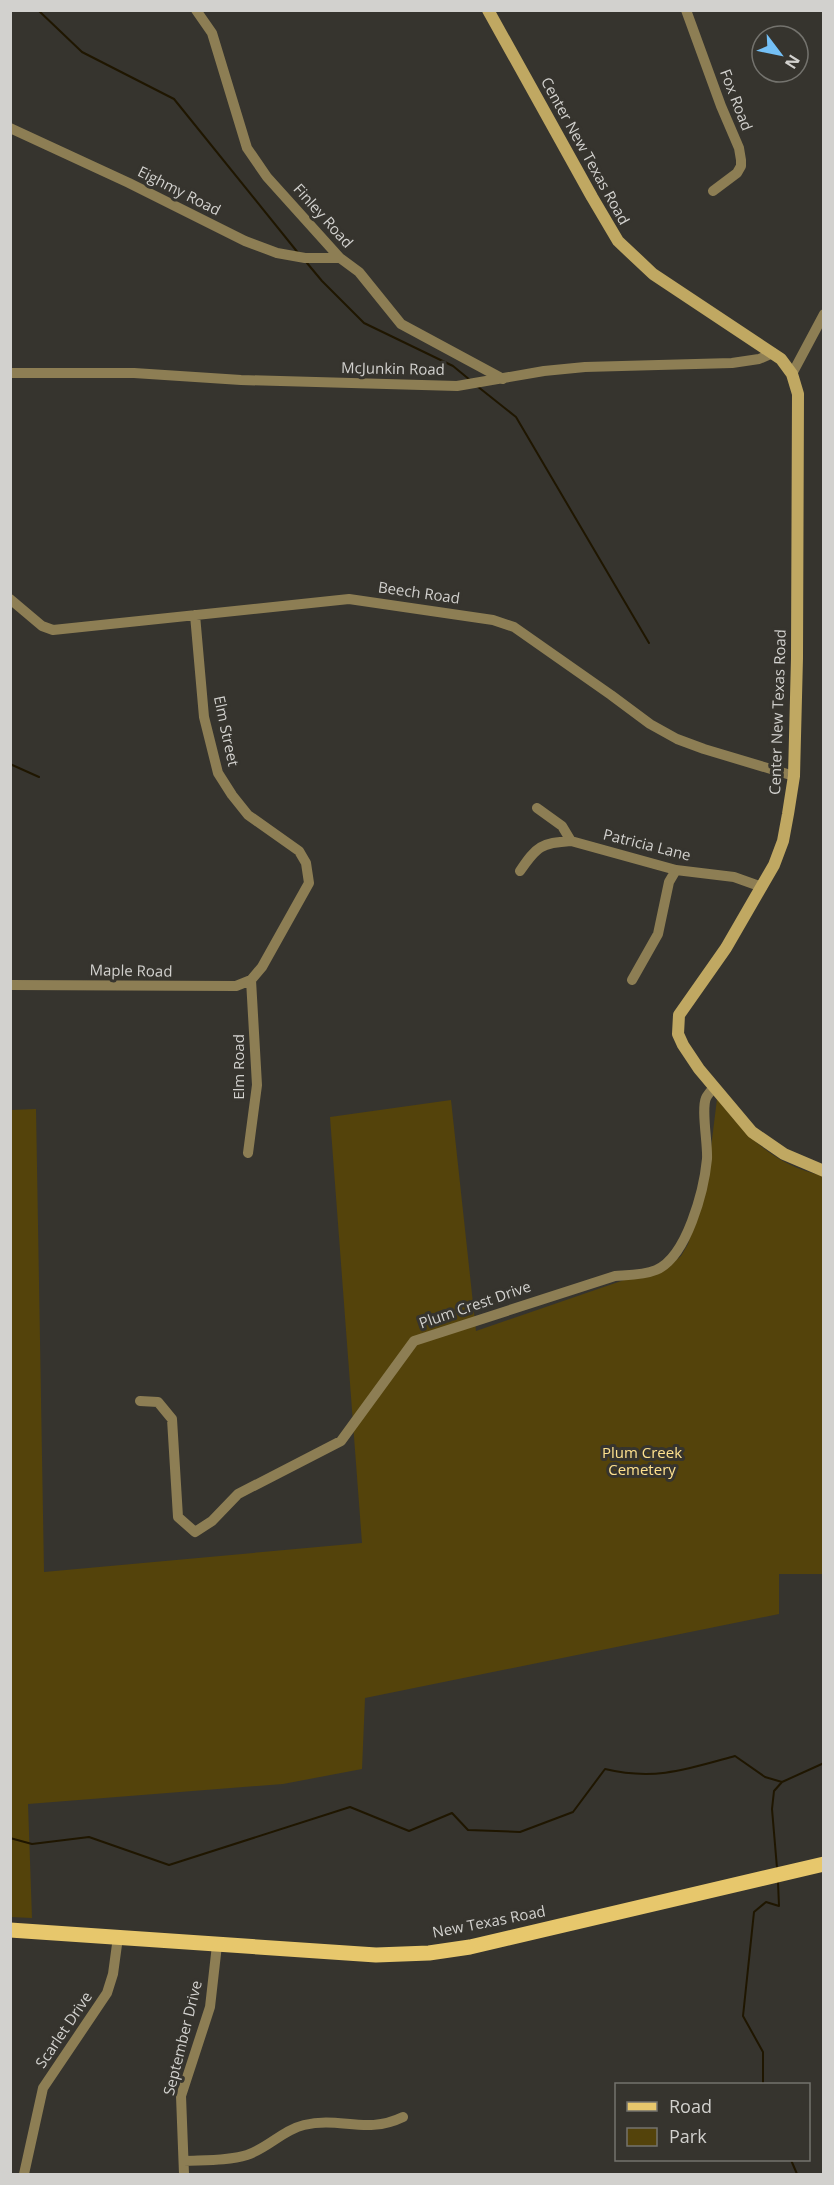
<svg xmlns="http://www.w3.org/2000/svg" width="834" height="2185" viewBox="0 0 834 2185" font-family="'Open Sans',sans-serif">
<rect width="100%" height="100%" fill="#36342e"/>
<path fill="#54430b" d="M717 1099C748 1138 773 1164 823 1176V1574H779V1614L365 1698 362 1769 283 1784 28 1804 32 1918 11 1917V1110L36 1109 44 1572 362 1543 330 1117 451 1100 476 1331 627 1279 667 1268 681 1256 688 1244 701 1203 708 1172Z"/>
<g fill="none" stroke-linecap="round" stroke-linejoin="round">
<path stroke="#1f1600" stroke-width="2" d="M38 10 82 52 174 99 299 254
M307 263 322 281 364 323 453 366 470 380
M477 386 516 417 649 643
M10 764 39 777
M10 1838 32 1844 89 1837 169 1865 350 1807 409 1831 452 1813 468 1830 520 1832 573 1812 605 1769C655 1781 688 1769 735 1756L765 1777 782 1782
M777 1868 772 1809 774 1791 782 1782 824 1763
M763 2084V2052L743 2016 754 1912 766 1902 779 1906 778 1882
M791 2160 797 2174"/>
<path stroke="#8d7e54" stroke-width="10" d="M196 10 212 33 247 148 267 177 340 258 359 272 401 324 503 379
M686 10 721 106 739 148 741 160V166L737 173 713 191
M10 128 129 183 245 241 277 253 305 258H340
M10 373H134L241 380 457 386 544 371 585 367 732 363 759 359 773 353
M792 374 824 314
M10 599 42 626 53 630 349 599 493 620 514 627 611 695 650 724 677 739 704 749 794 776
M537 808 562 826 571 841 676 870 734 877 762 887
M520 871C537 846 541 843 571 841
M632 980 658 934 669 882 676 870
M10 985 236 986 251 980 262 967 309 883 306 863 299 851 248 815 232 795 218 773 204 717 195 615
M248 1153 257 1085 251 980
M140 1401 158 1402 172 1419 178 1517 195 1532 212 1521 238 1494 341 1441 414 1341 615 1276C628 1275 644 1275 656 1270 687 1257 704 1190 707 1159 708 1144 701 1110 706 1098 708 1094 712 1090 714 1087
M184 2161C204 2160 228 2161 247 2155 268 2148 283 2130 304 2125 340 2116 366 2135 403 2117
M24 2174 43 2088 107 1993 113 1974 118 1937
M184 2174 181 2096 210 2007 217 1945"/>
<path stroke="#c0a862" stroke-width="12" d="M488 10 592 197 618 241 653 274 781 359 792 374 798 394 797 658 794 776 788 814 783 841 774 865 726 948 679 1015 678 1034 683 1045 699 1069 752 1132 784 1154 824 1171"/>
<path stroke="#e7c76c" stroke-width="15" d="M10 1930 376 1955 429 1953 470 1947 824 1864"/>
</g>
<g text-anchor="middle" stroke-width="6" stroke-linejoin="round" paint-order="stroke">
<g font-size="15" fill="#d2d1ce" stroke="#36342e">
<text transform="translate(736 100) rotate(69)" y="5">Fox Road</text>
<text transform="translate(585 151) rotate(61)" y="5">Center New Texas Road</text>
<text transform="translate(179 191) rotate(27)" y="5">Eighmy Road</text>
<text transform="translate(323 216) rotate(48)" y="5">Finley Road</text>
<text transform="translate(393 369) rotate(1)" y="5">McJunkin Road</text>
<text transform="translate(419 593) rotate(8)" y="5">Beech Road</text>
<text transform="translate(778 712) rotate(-88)" y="5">Center New Texas Road</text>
<text transform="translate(226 731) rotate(78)" y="5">Elm Street</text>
<text transform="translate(647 845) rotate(14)" y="5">Patricia Lane</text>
<text transform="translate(131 971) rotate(1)" y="5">Maple Road</text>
<text transform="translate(239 1067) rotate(-90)" y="5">Elm Road</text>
<text transform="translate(475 1305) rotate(-19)" y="5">Plum Crest Drive</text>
<text transform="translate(489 1922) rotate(-11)" y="5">New Texas Road</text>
<text transform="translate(64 2030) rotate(-56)" y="5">Scarlet Drive</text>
<text transform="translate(183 2038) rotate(-76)" y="5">September Drive</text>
</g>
<g font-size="15" fill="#fee18e" stroke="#36342e">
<text x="642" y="1458">Plum Creek<tspan x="642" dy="17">Cemetery</tspan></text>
</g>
</g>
<rect width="834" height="2185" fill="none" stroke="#d2d1ce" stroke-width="24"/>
<rect x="615" y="2083" width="195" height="78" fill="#36342e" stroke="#74736e" stroke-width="1.5"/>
<rect x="627" y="2102" width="30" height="9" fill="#e7c76c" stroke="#74736e" stroke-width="1.5"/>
<text x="669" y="2113" font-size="18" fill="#d2d1ce">Road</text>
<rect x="627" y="2128" width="30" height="18" fill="#54430b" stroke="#74736e" stroke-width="1.5"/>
<text x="669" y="2143" font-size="18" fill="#d2d1ce">Park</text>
<g transform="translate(780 54) rotate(122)"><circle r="28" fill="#36342e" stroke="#74736e" stroke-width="1.5"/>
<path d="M0-4.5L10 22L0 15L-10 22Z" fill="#74c0f6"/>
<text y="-9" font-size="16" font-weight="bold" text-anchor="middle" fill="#d2d1ce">N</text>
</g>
</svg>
